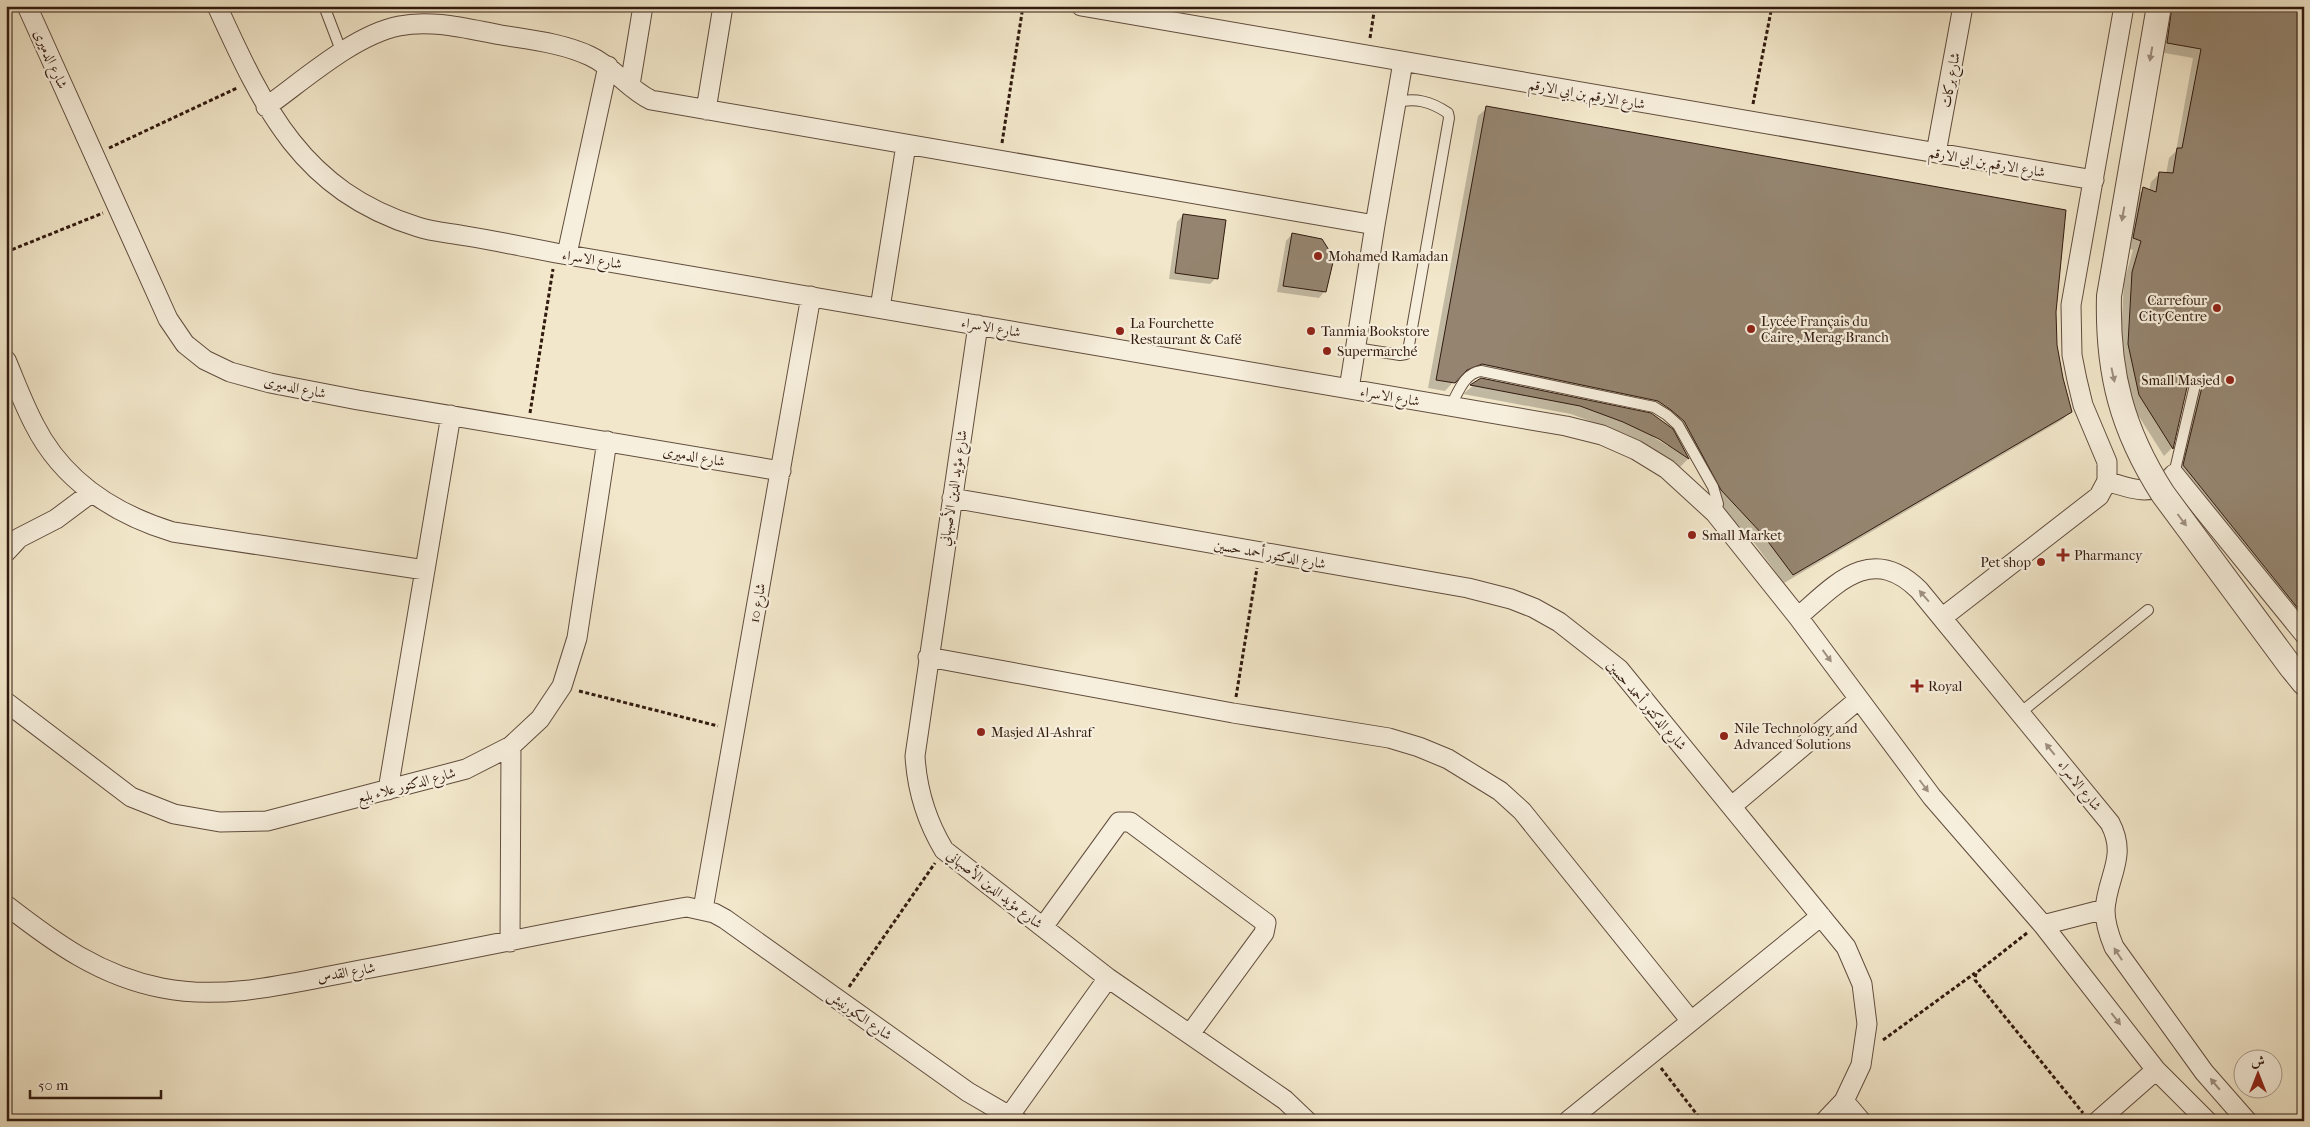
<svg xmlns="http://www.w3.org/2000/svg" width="2310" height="1127" viewBox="0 0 2310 1127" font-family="'IM FELL French Canon',Amiri,serif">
<rect width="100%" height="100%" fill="#f2e7ca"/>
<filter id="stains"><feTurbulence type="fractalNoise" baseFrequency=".004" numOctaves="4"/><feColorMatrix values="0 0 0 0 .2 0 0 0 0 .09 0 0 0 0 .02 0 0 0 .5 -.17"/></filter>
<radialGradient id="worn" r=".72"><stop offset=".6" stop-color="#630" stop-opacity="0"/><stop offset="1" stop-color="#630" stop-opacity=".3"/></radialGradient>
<path fill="#0003" fill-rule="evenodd" d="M2166 6H2304V637L2175 474 2192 389 2186 387 2172 448 2164 456 2131 404 2120 353 2124 282 2133 250 2125 247 2135 197 2144 189 2149 191 2151 182 2160 173 2166 174 2169 158 2176 151 2193 58 2159 52Z
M1487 108 2055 312 2056 345 2062 379 2071 411 2062 420 1784 583 1755 544 1713 498 1676 430 1663 418 1648 409 1473 372 1458 377 1445 391 1428 388 1478 116Z
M1183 215 1216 278 1210 284 1169 279 1177 222Z
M1292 234 1325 291 1319 298 1277 292 1286 241Z
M1481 379 1672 430 1688 459 1680 467 1650 447 1614 430 1571 414 1463 394ZM1654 434 1668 443V446L1653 437Z"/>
<path fill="#958570" stroke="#311a0f" d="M2172 6H2304V616L2183 465 2202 387 2200 380 2194 378 2188 383 2173 449 2139 395 2128 344 2132 272 2141 241 2133 238 2143 187 2156 192 2159 172 2173 173 2177 148H2182L2201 49 2167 43Z
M1486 106 2066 210 2056 312 2057 345 2063 378 2072 412 1793 575 1763 535 1721 490 1684 421 1671 410 1658 401 1482 364 1467 370 1455 383 1436 380Z
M1183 214 1226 220 1218 279 1175 273Z
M1292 233 1322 239 1334 258 1326 292 1283 286Z
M1481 378 1651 413 1673 429 1689 459 1659 439 1623 422 1580 406 1470 385Z"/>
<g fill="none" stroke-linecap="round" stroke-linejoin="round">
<g stroke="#614d3e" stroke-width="12">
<path id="service" d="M324 6 342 53
M1356 348 1400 355 1406 354 1408 351 1449 118 1448 113C1430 101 1416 98 1396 102
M1450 407C1458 393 1464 373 1481 371L1654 407 1667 415 1678 425 1713 487 1718 504 1715 513
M2174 474 2195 385
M2020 713 2148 610"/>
</g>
<g stroke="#614d3e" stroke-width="21">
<path id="minor" d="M27 6 168 319 185 344 205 360 230 372 270 383 358 400 781 471
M217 6C264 109 302 191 418 227 433 232 451 233 466 236 496 241 526 247 556 253L1566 426 1602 435 1636 450 1667 469 1715 513 1798 617 1932 797 2043 925 2156 1070 2207 1121
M1081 6 2094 180
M630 85 643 6
M266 107C304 80 354 35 399 26 432 19 468 29 501 35 531 40 562 43 590 56 614 67 628 89 651 100L1375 225
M706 110 723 6
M1936 153 1963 6
M567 254 608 66
M880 308 906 145
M978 325 915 756C917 791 926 820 944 850L1108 978 1285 1100 1307 1121
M6 360C15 381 23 403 34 424 62 480 114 514 173 532L425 570
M1349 389 1375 225 1403 62
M2107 481C2131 489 2156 499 2174 474L2304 634
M952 498 1468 588 1511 599 1534 608 1559 622 1619 669 1846 947 1862 984 1867 1024 1861 1065 1844 1101 1825 1121
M6 552 19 538 56 519 91 493
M1798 617C1836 584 1871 543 1919 590L2110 823C2128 857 2107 876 2105 910 2105 923 2109 935 2114 947L2204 1072 2247 1121
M1943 617 2099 496 2107 481V462L2083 405 2077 380 2072 355 2071 305 2124 6
M928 657 1233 713 1389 738 1419 747 1448 759 1500 791 1522 811 1691 1021
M6 702 131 797 174 814 220 822 267 821 466 769 511 746 540 719 562 686 577 638 607 441
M388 790 451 415
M1732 806 1859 699
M6 905C55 943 100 976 162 988 227 1001 295 982 360 970 469 950 578 926 687 907L714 913 725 919 968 1092 1018 1121
M703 909 811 296
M2043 925 2105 909
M1043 927 1119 822H1130L1266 923 1264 933 1190 1034
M510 942 511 746
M1844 1101 1861 1121
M1010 1115 1108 978
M1568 1121 1821 916
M2098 1121 2156 1070"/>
</g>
<g stroke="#614d3e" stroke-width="26">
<path id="tertiary" d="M2291 667 2304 683"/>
</g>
<path stroke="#311a0f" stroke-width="3" stroke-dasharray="4 2.5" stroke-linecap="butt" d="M1370 38 1375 6
M1753 104 1772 6
M1002 143 1023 6
M109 148 237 88
M6 252 103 213
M530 413 553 269
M579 691 718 726
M1236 697 1257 568
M2027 933 1976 973 1975 980 2083 1113
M849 987 935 863
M1883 1040 1975 973
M1661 1068 1702 1121"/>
<use href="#service" stroke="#f7efdd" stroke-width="10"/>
<use href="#minor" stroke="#f7efdd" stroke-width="19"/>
<use href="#tertiary" stroke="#f7efdd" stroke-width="24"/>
<g stroke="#614d3e" stroke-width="26" stroke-linecap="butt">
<path id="tertiary-bridge" d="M2159 6 2109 296C2107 373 2122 430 2163 494L2291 667"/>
</g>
<use href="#tertiary-bridge" stroke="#f7efdd" stroke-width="24"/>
</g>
<defs><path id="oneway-solid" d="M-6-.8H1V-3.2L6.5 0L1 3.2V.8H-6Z" transform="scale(1.25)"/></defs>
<g fill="#9e8f80">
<use href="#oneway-solid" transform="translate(2151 54) rotate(100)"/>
<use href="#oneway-solid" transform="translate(2123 214) rotate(100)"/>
<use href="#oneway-solid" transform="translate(2113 375) rotate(78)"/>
<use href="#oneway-solid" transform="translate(2182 520) rotate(53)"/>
<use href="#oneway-solid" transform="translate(1924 596) rotate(-131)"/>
<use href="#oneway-solid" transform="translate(1827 656) rotate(54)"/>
<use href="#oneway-solid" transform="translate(2050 749) rotate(-129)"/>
<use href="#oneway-solid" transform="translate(1924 786) rotate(53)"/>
<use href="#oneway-solid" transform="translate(2118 954) rotate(-123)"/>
<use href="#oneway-solid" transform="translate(2116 1019) rotate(52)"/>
<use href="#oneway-solid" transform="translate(2215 1084) rotate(-130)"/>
</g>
<g fill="#8f2418" stroke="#f7efdd" stroke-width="2">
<circle cx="1318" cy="256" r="5"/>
<circle cx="2217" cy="308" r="5"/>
<circle cx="1751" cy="329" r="5"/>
<circle cx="1120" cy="331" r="5"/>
<circle cx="1311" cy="331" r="5"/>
<circle cx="1327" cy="351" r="5"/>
<circle cx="2230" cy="380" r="5"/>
<circle cx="1692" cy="535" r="5"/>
<path d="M2060.5 547.5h5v5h5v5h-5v5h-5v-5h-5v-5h5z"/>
<circle cx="2041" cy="562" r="5"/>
<path d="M1914.5 678.5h5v5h5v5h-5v5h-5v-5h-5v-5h5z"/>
<circle cx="981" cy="732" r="5"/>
<circle cx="1724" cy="736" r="5"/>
</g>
<g text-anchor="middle" stroke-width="4.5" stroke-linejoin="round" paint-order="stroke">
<g font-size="14" fill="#311a0f" stroke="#f7efdd">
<text transform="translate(51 59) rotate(66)" y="5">شارع الدميرى</text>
<text transform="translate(1950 80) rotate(-80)" y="5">شارع بركات</text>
<text transform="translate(1587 94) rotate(10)" y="5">شارع الارقم بن ابي الارقم</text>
<text transform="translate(1987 162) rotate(10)" y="5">شارع الارقم بن ابي الارقم</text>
<text transform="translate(592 259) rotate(9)" y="5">شارع الاسراء</text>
<text transform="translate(991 327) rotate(10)" y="5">شارع الاسراء</text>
<text transform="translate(295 387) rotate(12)" y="5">شارع الدميرى</text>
<text transform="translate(1390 396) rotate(10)" y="5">شارع الاسراء</text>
<text transform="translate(694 456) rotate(10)" y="5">شارع الدميرى</text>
<text transform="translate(953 488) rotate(-81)" y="5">شارع مؤيد الدين الأصبهاني</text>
<text transform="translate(1270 554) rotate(10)" y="5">شارع الدكتور أحمد حسين</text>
<text transform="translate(757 603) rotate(-80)" y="5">شارع 10</text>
<text transform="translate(1647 705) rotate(49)" y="5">شارع الدكتور أحمد حسين</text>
<text transform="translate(406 785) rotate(-15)" y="5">شارع الدكتور علاء بلبع</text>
<text transform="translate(2080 785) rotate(51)" y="5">شارع الاسراء</text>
<text transform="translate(995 889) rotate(38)" y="5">شارع مؤيد الدين الأصبهاني</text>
<text transform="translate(346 972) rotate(-10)" y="5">شارع القدس</text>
<text transform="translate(860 1015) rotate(35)" y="5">شارع الكورنيش</text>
</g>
<g font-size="14" fill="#311a0f" stroke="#f7efdd" text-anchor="start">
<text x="1328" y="261">Mohamed Ramadan</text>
<text x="2207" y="305" text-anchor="end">Carrefour<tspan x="2207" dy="16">CityCentre</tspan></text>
<text x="1761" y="326">Lycée Français du<tspan x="1761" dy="16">Caire , Merag Branch</tspan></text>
<text x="1130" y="328">La Fourchette<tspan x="1130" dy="16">Restaurant &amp; Café</tspan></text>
<text x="1321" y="336">Tanmia Bookstore</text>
<text x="1337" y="356">Supermarché</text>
<text x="2220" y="385" text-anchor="end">Small Masjed</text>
<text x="1702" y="540">Small Market</text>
<text x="2074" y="560">Pharmancy</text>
<text x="2031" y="567" text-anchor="end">Pet shop</text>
<text x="1928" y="691">Royal</text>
<text x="1734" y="733">Nile Technology and<tspan x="1734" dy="16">Advanced Solutions</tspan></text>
<text x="991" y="737">Masjed Al-Ashraf</text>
</g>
</g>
<rect width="2310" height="1127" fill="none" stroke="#f2e7ca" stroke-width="25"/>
<rect x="8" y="8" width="2295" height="1112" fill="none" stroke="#311a0f" stroke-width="2.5"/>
<rect x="12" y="12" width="2285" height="1102" fill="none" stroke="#311a0f"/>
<g transform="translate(2258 1074)"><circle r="24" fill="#f7efdd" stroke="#a89a8b"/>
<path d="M0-4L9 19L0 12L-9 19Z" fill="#8f2418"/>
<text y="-8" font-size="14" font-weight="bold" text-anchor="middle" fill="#311a0f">ش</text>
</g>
<path d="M30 1090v8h131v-8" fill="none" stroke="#311a0f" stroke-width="2.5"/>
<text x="38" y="1090" font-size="15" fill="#311a0f" stroke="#f7efdd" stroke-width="4" paint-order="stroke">50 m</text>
<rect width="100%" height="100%" filter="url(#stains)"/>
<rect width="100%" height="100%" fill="url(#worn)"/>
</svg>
